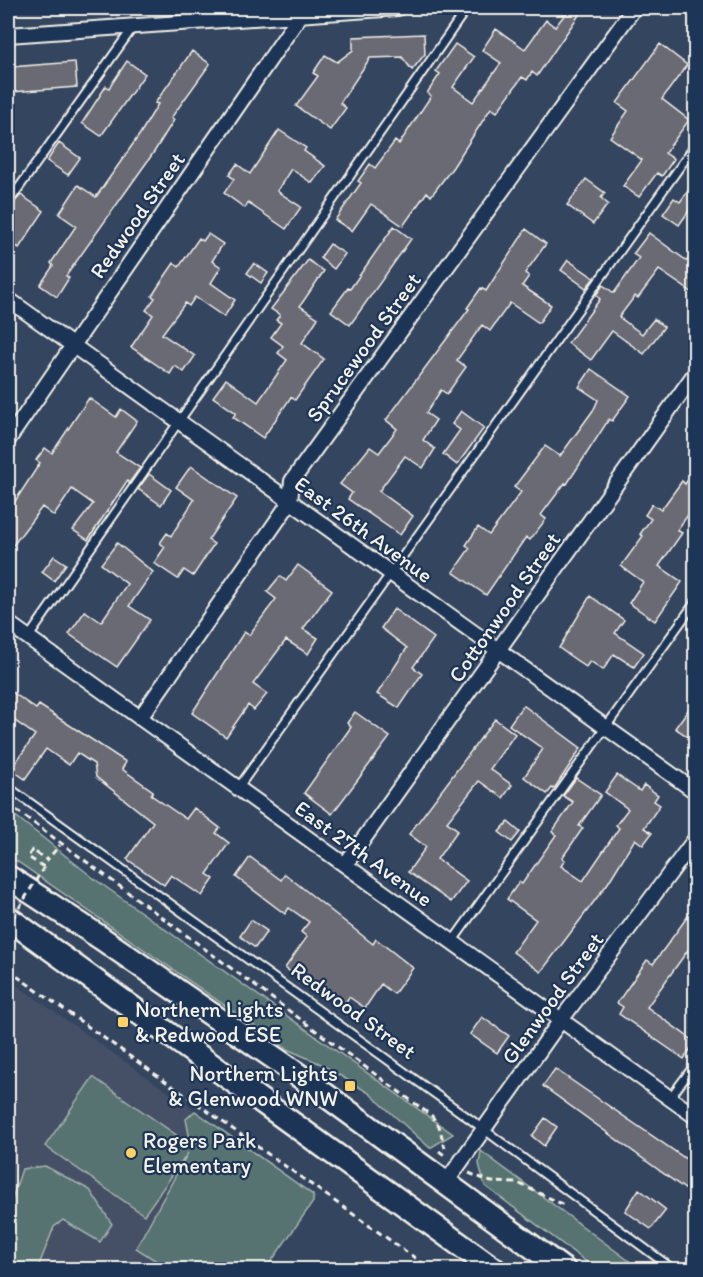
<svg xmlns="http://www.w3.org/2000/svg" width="703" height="1277" viewBox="0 0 703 1277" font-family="Itim,sans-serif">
<rect width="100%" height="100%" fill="#344560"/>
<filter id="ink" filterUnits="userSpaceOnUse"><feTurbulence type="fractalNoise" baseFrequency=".0167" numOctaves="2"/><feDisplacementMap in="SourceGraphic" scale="12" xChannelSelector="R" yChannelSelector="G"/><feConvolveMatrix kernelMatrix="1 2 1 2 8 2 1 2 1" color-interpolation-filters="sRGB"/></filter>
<g filter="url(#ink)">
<path fill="#445066" d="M8 979 317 1197 266 1269H8Z"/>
<path fill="#567371" stroke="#a5b2ac" stroke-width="1.5" d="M8 810 96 880 453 1134 430 1148 369 1093 321 1064 289 1050 8 855Z
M93 1077 191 1145 186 1119 195 1111 313 1195V1202L266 1269H169L136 1248 188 1153 144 1215 45 1146Z
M481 1151 640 1269H596L485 1186 479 1164Z
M45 1166 90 1190 112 1224 100 1242 63 1220 54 1227 39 1265 35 1269H8V1211L22 1169Z"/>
<path fill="#6a6a74" stroke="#f4f1e8" stroke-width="1.5" d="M570 8 581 12 537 76 532 72 527 80 522 77 497 112 491 108 453 167 431 196 427 192 403 226 371 204 352 231 335 220 361 183 358 181 370 164 375 168 395 141 399 144 431 96 427 93 440 74 436 71 455 44 474 57 453 87 473 102 501 63 482 50 496 29 525 49 546 20 555 27Z
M424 34 425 54 412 70 402 57 370 58 340 103 346 108 330 130 296 106 318 76 313 73 325 55 337 62 353 50V37Z
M660 44 687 65 662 99 689 120 665 153 674 159 662 176 657 173 639 197 623 186 642 160 610 137 628 111 617 103Z
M192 51 210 64 171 118 174 120 154 152 66 276 69 278 57 297 40 285 53 266 51 263 76 226 59 214 78 185 96 197 140 134 158 104 155 103Z
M127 61 145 74 101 136 82 123 106 86 109 88Z
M75 62 77 87 12 92 10 67Z
M279 130 306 148 304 151 325 166 312 183 291 169 277 191 301 207 286 229 248 203 245 208 224 193 234 179 229 175 237 164 250 174Z
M59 143 80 158 68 175 47 161Z
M586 179 605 193 601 198 608 204 593 224 567 205Z
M696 180V201L679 225 663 214 674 198 680 202Z
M21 195 44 211 19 248 8 241V209Z
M394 226 411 239 350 325 331 311 348 288 350 289Z
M526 229 546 244 525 273 529 276 522 286 551 305 539 323 510 303 490 331 482 325 457 360 466 367 447 394 441 390 426 413 436 420 423 440 435 449 423 468 405 456 379 491 413 516 400 535 348 499 352 493 340 484 370 447 379 453 397 429 386 420 469 309 467 308 481 288 486 291Z
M649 233 687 261 696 250V295L659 270 638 298 635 296 619 317 642 334 654 319 664 327 644 354 612 331 591 360 568 343 600 299 596 295 603 285 614 293 639 258 633 254Z
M208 234 223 244 212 261 221 267 211 283 235 300 224 317 195 297 189 306 185 303 162 334 195 356 184 372 175 366 170 374 131 347 153 315 146 310 155 298 152 296 159 285 174 263 179 267 199 238 203 241Z
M330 244 345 254 334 269 320 258Z
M308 260 324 271 300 306 318 318 302 343 324 359 295 400 291 397 263 438 233 417 236 413 213 397 226 379 258 402 287 360 278 353 283 346 271 337 281 323 276 320 280 315 271 309Z
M568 260 594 278 586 288 561 270Z
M254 263 268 273 261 283 247 273Z
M591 369 630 396 612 421 609 419 567 484 565 483 541 515 546 519 530 540 526 537 486 595 453 572 470 548 466 545 478 527 489 535 521 492 514 487 545 446 560 456 594 409 598 400 579 387Z
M89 398 116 417 121 409 137 421 116 452 140 468 129 483 127 481 88 540 73 530 93 504 72 489 54 516 42 507 8 552V512L40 463 36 460 45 448 52 453Z
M461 411 484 428 457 465 443 454 460 430 452 424Z
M191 466 237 498 208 540 214 544 193 576 184 570 178 579 154 563 165 547 160 543 167 533 171 536 194 500 176 487Z
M696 469V504L677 530 682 533 659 566 682 582 655 621 629 603 643 582 621 566 643 536 640 534 651 519 645 515 652 504 661 510 682 481 685 484Z
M149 474 171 490 161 505 138 489Z
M117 543 153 572 129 606 150 620 117 667 69 634 85 611 101 622 127 584 101 564Z
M54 556 66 564 54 581 42 572Z
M298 565 332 590 303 629 318 638 308 654 286 640 253 684 267 694 254 710 248 705 226 737 192 713 244 632 249 635 276 599 267 592 280 576 286 581Z
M590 596 624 620 615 633 644 653 634 667 614 654 603 670 590 661 586 667 559 648Z
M394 609 434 638 413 667 422 674 399 708 377 694 407 648 381 628Z
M8 689 36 709 39 705 126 762 122 769 153 791 151 795 186 819 194 808 220 828 216 833 229 843 207 874 214 879 202 896 171 875 164 885 127 859 153 822 96 777 94 764 77 753 69 765 46 749 25 779 11 769 35 735 8 716Z
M696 699V742L675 728Z
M523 705 581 748 554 789 552 788 547 794 524 777 543 749 509 725Z
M355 712 390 737 332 814 304 793 351 727 347 723Z
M495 719 515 734 490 769 512 785 503 798 479 781 447 822 458 830 437 859 467 881 451 902 408 872 426 847 409 834Z
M617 775 640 791 644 785 658 795 654 801 660 805 644 828 652 833 643 845 635 839 608 883 541 972 513 952 536 920 507 899 519 882 522 884 556 835 552 832 573 802 563 796 576 778 601 795 579 826 583 828 562 858 565 860 561 866 583 881 619 828 616 825 628 809 605 792Z
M508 822 520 832 512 842 499 832Z
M250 857 281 880 285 874 373 944 376 939 413 968 394 994 381 984 365 1008 349 997 345 1003 329 992 326 996 285 968 307 937 301 932 309 922 289 908 285 914 236 877Z
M696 905V939L647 1007 695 1042 684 1059 619 1014 623 1007 617 1003 647 960 653 964Z
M251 920 267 931 255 948 240 936Z
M482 1017 509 1036 497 1053 470 1034Z
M555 1069 696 1166V1197L543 1086Z
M545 1118 557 1127 544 1146 532 1136Z
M639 1189 666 1210 651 1229 625 1211Z"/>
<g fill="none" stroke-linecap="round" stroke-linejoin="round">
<g stroke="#f4f1e8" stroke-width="11">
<path id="service" d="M8 203 134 26
M28 638 467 8
M8 787 470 1119 674 1270
M238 788 696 144
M452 942 696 601
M670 1098 696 1063"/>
</g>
<g stroke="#f4f1e8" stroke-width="18">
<path id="minor" d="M8 35 398 8
M8 299 696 792
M8 440 301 14
M8 623 696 1117
M140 718 290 502 292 481 634 8
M345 865 696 372
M445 1184 561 1020 696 838"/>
</g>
<g stroke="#f4f1e8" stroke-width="27">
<path id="primary" d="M8 877 101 938 286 1066 564 1270
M8 918 495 1270"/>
</g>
<path stroke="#f4f1e8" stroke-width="3" stroke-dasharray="6 4.5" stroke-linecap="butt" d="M8 804 432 1116 439 1126 445 1148
M44 867 28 857 32 850 47 860 60 845
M8 953V955
M8 970 432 1270
M439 1151 447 1157
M469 1173 491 1182 518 1183 566 1206"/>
<use href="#service" stroke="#1d3557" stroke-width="7"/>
<use href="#minor" stroke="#1d3557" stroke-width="14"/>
<use href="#primary" stroke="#1d3557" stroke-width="22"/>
<path stroke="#f4f1e8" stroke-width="3" stroke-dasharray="6 4.5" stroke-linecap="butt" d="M8 926 44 867"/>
</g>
</g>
<g fill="#ffd166" stroke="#1d3557" stroke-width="2">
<rect x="117" y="1016" width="12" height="12" rx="3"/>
<rect x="344" y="1080" width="12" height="12" rx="3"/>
<circle cx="131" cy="1153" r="6"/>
</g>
<g text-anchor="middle" stroke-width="4.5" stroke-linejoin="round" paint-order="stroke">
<g font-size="22" fill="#f4f1e8" stroke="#1d3557">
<text transform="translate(137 215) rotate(-55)" y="8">Redwood Street</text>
<text transform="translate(363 347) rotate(-54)" y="8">Sprucewood Street</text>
<text transform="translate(364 529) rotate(36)" y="8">East 26th Avenue</text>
<text transform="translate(504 607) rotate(-55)" y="8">Cottonwood Street</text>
<text transform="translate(364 853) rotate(36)" y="8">East 27th Avenue</text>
<text transform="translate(552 998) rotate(-54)" y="8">Glenwood Street</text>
<text transform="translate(354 1010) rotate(36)" y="8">Redwood Street</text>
</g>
<g font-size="22" fill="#f4f1e8" stroke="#1d3557" text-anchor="start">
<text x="135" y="1017">Northern Lights<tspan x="135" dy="25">&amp; Redwood ESE</tspan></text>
<text x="338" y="1081" text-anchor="end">Northern Lights<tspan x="338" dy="25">&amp; Glenwood WNW</tspan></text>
<text x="143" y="1148">Rogers Park<tspan x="143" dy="25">Elementary</tspan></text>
</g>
</g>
<rect width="703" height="1277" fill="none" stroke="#1d3557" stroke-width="30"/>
<rect x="15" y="15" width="673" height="1247" fill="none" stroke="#f4f1e8" stroke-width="2" filter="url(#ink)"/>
</svg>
